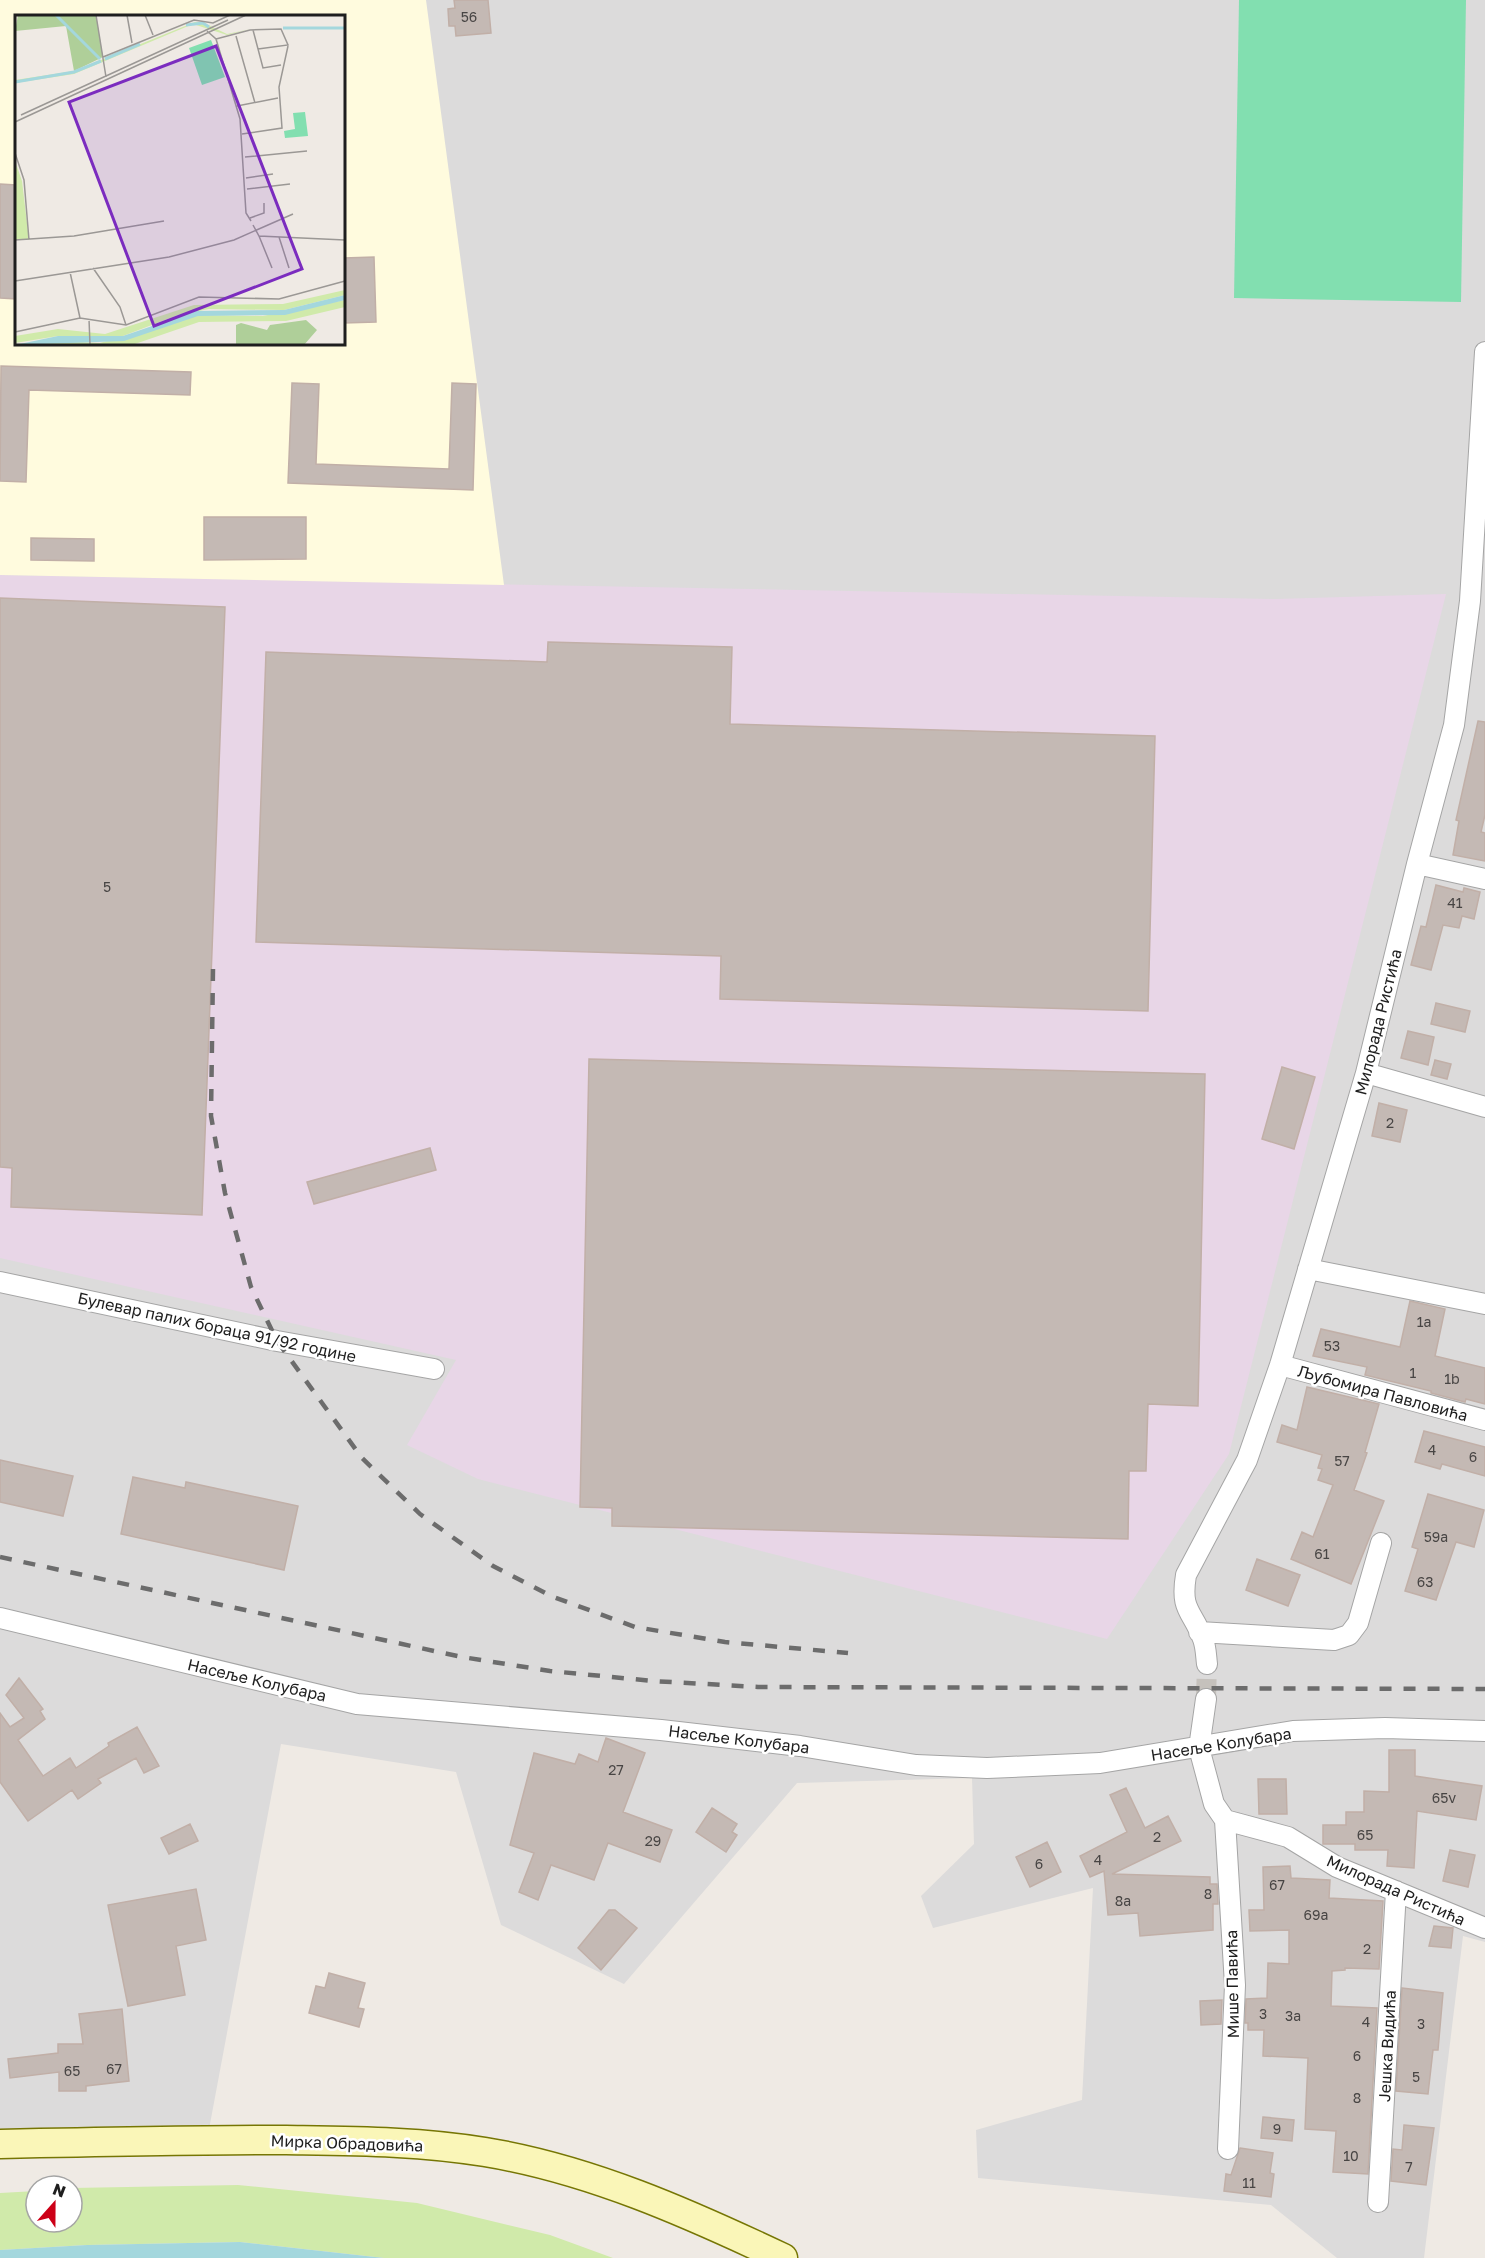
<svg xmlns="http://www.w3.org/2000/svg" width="1485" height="2258" viewBox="0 0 1485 2258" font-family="'Golos Text',sans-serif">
<rect width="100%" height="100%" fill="#efeae4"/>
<path fill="#dcdbdb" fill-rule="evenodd" d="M0 0H1485V1942L1463 1936 1424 2258H1337L1271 2205 978 2178 976 2130 1082 2100 1093 1888 933 1928 921 1896 974 1844 972 1778 797 1783 624 1984 501 1925 456 1772 281 1744 207 2140 0 2144ZM16 16H344V344H16Z"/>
<path fill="#e8d6e7" d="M0 575 1276 599 1446 594 1229 1454 1107 1639 478 1479 407 1445 456 1360 0 1258Z"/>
<path fill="#fffbde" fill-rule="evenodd" d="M0 0H426L504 585 0 575ZM16 16H344V344H16Z"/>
<path fill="#d0eaaa" d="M238 2185 417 2203 550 2235 613 2258H384L240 2242 87 2245 0 2250V2193L36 2191V2222H72V2188Z"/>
<path fill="#82dfb0" d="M1239 0H1466L1461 302 1234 298Z"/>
<path fill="#a4d7dd" d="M240 2242 384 2258H0V2250L87 2245Z"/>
<path fill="#c4b9b4" stroke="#c1afa7" stroke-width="1.5" d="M454 0H488L491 33 456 36 455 26H449L448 9 455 8Z
M0 184 16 185V299L0 298Z
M374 257 376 322 344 323V258Z
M1 366 191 372 190 395 29 390 26 482 0 481Z
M292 383 319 384 316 464 449 469 452 383 476 384 473 490 288 483Z
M204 517H306V559L204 560Z
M31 538 94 539V561L31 560Z
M0 598 225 607 202 1215 11 1207 12 1168 0 1167Z
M548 642 732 647 730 724 1155 736 1148 1011 720 999 721 956 256 942 266 652 547 662Z
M1478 721 1485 722V815L1481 832 1485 833V861L1453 855 1459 821 1456 820Z
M1436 885 1463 892 1464 888 1480 892 1474 919 1462 916 1459 928 1443 925 1431 970 1411 965 1421 926 1426 927Z
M1436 1003 1470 1011 1465 1032 1431 1024Z
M1408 1031 1434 1037 1428 1065 1401 1058Z
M589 1059 1205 1074 1198 1406 1148 1404 1146 1471H1129L1128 1539 612 1526V1508L580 1507Z
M1435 1060 1451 1064 1447 1079 1431 1075Z
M1282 1067 1315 1077 1294 1149 1262 1139Z
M1379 1103 1407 1110 1400 1142 1372 1136Z
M430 1148 436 1170 314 1204 307 1182Z
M1410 1301 1445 1309 1435 1356 1485 1368V1404L1466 1399 1465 1402 1431 1393V1391L1365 1375 1367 1367 1313 1356 1321 1329 1400 1347Z
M1307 1387 1379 1404 1365 1452 1367 1453 1354 1490 1384 1501 1351 1584 1291 1559 1302 1532 1313 1537 1333 1485 1318 1480 1322 1469 1318 1468 1322 1455 1277 1442 1282 1425 1297 1430Z
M1424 1431 1485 1447V1476L1442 1464 1440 1469 1415 1462Z
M0 1460 73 1476 63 1516 0 1502Z
M133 1477 185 1488 186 1482 298 1506 284 1570 121 1534Z
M1428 1494 1484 1510 1474 1547 1456 1542 1436 1600 1405 1591 1418 1549 1412 1547Z
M1257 1559 1300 1575 1288 1606 1246 1590Z
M19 1678 43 1709 40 1711 45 1719 18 1740 43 1776 70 1758 76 1768 109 1746 108 1743 137 1727 159 1766 144 1773 136 1758 98 1779 101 1783 78 1799 72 1790 28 1821 0 1782V1713L10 1727 24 1718 6 1695Z
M606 1738 645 1753 623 1812 672 1830 660 1862 608 1843 594 1880 551 1865 538 1900 519 1892 534 1853 510 1845 534 1753 575 1764 579 1754 598 1762Z
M1389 1750H1415V1776L1482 1786 1476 1820 1417 1811 1414 1868 1387 1866 1388 1850H1355V1844H1323V1825H1346V1812H1364V1791L1389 1792Z
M1258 1779H1286L1287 1814H1259Z
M1126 1788 1145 1828 1168 1816 1181 1841 1112 1874 1210 1877V1884H1217L1218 1904H1213V1930L1140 1936 1138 1913 1108 1915 1104 1871 1090 1877 1080 1856 1127 1832 1110 1795Z
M712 1808 737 1824 732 1832 737 1835 726 1852 696 1832Z
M190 1824 198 1841 169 1854 161 1838Z
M1047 1842 1061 1872 1030 1887 1016 1857Z
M1450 1850 1475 1855 1468 1887 1443 1881Z
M1290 1866 1291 1878 1330 1880 1329 1898 1383 1901 1379 1969 1345 1968V1970L1332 1971 1331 2006 1377 2008 1368 2174 1333 2172 1336 2131 1305 2129 1308 2058 1263 2056 1264 2030H1248V2023H1245L1246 1999 1267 1998 1268 1963 1289 1964V1930L1250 1931 1249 1910H1264L1263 1867Z
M196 1889 206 1940 176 1946 185 1995 128 2006 108 1905Z
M609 1910H615L637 1928 601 1970 578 1948Z
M1434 1926 1453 1928 1451 1948 1429 1946Z
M329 1973 365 1983 358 2008 364 2009 359 2027 309 2013 316 1986 325 1988Z
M1402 1988 1443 1993 1438 2050H1433L1428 2094 1396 2091Z
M1222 2000 1221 2024 1201 2025 1200 2001Z
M122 2009 129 2081 86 2086V2091H59V2072L10 2078 8 2059 58 2053V2044H83L79 2014Z
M1263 2117 1294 2120 1292 2141 1261 2138Z
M1404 2125 1434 2128 1426 2185 1391 2181 1393 2149 1402 2150Z
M1240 2148 1273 2153 1270 2173 1274 2174 1271 2197 1224 2191 1226 2174 1231 2175Z"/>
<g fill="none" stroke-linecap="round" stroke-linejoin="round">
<path stroke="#c5c1bc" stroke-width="20" stroke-dasharray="20 10" stroke-linecap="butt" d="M1206 1699 1207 1664"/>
<g stroke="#a5a5a5" stroke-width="22">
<path id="street" d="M1417 864 1485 879
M1366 1073 1485 1107
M1308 1269 1485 1304
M0 1282 277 1341 434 1369
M1280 1365 1485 1420
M0 1618 357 1704 661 1730 800 1746 916 1765 987 1768 1100 1763 1293 1731 1385 1728 1485 1731
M1199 1632 1334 1640 1349 1635 1358 1623 1381 1543
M1207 1664C1206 1656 1206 1647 1203 1639 1192 1610 1180 1611 1186 1575L1247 1460 1280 1365 1366 1073 1417 864 1454 725 1470 601 1485 352
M1206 1699 1199 1748 1214 1804 1225 1820 1288 1837 1337 1867 1485 1928
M1225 1820 1235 1985 1228 2149
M1378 2202 1396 1891"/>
</g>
<g stroke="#767604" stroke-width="31">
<path id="secondary" d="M0 2144C95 2142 191 2140 286 2140 352 2141 419 2141 485 2152 589 2169 688 2213 783 2258"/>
</g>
<use href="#street" stroke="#fff" stroke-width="20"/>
<use href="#secondary" stroke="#faf6b8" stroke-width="28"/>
<path stroke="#6c6c6c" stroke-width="4.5" stroke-dasharray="12 12" stroke-linecap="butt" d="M213 969 211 1116 225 1193 251 1287 277 1341 362 1458 420 1514 493 1566 551 1596 635 1627 725 1642 848 1653
M0 1557 462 1657 550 1671 653 1681 758 1687 1485 1689"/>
</g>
<g text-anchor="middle" stroke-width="5" stroke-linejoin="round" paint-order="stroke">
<g font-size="14" fill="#484544">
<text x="469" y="22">56</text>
<text x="107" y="892">5</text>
<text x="1455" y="908">41</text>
<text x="1390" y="1128">2</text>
<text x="1424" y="1327">1a</text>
<text x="1332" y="1351">53</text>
<text x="1413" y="1378">1</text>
<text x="1452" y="1384">1b</text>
<text x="1432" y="1455">4</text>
<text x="1473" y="1462">6</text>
<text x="1342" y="1466">57</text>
<text x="1436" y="1542">59a</text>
<text x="1322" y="1559">61</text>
<text x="1425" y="1587">63</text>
<text x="616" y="1775">27</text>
<text x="1444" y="1803">65v</text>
<text x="1365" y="1840">65</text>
<text x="1157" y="1842">2</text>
<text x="653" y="1846">29</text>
<text x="1098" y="1865">4</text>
<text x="1039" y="1869">6</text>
<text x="1277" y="1890">67</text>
<text x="1208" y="1899">8</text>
<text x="1123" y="1906">8a</text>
<text x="1316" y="1920">69a</text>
<text x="1367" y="1954">2</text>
<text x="1263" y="2019">3</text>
<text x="1293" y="2021">3a</text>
<text x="1366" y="2027">4</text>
<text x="1421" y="2029">3</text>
<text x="1357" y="2061">6</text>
<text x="114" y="2074">67</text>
<text x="72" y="2076">65</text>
<text x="1416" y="2082">5</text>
<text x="1357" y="2103">8</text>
<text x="1277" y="2134">9</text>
<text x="1351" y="2161">10</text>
<text x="1409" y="2172">7</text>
<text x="1249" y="2188">11</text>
</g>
<g font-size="16" fill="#1e1e1e" stroke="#fff">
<text transform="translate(1378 1022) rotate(-76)" y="6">Милорада Ристића</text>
<text transform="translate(217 1327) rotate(12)" y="6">Булевар палих бораца 91/92 године</text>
<text transform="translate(1383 1393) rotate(15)" y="6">Љубомира Павловића</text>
<text transform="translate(257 1680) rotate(13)" y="6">Насеље Колубара</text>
<text transform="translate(739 1739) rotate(7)" y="6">Насеље Колубара</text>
<text transform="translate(1221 1744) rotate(-9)" y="6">Насеље Колубара</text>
<text transform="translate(1396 1890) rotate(24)" y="6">Милорада Ристића</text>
<text transform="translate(1232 1984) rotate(-91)" y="6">Мише Павића</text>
<text transform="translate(1387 2046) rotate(-87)" y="6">Јешка Видића</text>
<text transform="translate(347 2143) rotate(2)" y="6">Мирка Обрадовића</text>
</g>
</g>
<g transform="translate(15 15)">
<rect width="330" height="330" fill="#efeae4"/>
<path d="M180 7 189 8 212 19 236 14 212 20 178 9 59 59 0 68V65L59 56ZM0 146 7 166 14 225H0ZM330 275V280L269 295 194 294 163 300 108 321H43L0 328V321L43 314 90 319 179 290 268 289ZM330 285V292L271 306 184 307 117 330H16L44 326 85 328 183 300 248 301Z" fill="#d0eaaa"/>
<path d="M3 0H81L88 42 59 56 51 11 0 16ZM291 305 302 315 289 330H221V310L226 308 252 315 255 310Z" fill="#afcf99"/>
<path d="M196 25 210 62 187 70 174 33ZM290 97 293 121 270 123 269 116 280 114 278 98Z" fill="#82dfb0"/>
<path d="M330 280V285L270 300 183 301 109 326 0 330 43 321H108L181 296 269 295Z" fill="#a4d7dd"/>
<path fill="none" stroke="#a4d7dd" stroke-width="3" d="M41 0 85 44M171 10 188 8 194 12M268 13H330M90 44 125 29M0 67 59 57 86 46"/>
<path fill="none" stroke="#9b9895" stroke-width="1.5" d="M81 0 91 62M112 0 117 28M130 0 138 20M238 15 248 53 266 50M192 16 201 24 225 104 231 198 236 206M221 21 240 88M201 24 235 15 266 14 273 30 243 34M88 42 179 5 198 8 215 0M222 91 263 83M6 100 213 5M0 107 231 0M227 119 267 113 264 72 273 31M0 138 9 165 14 225M230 142 292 136M231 163 258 159M232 174 275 169M235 203 249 198V188M238 210 244 221 330 225M244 221 257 253M264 222 274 253M0 225 59 221 149 206M78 253 105 292 111 310M55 257 65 303M0 266 154 242 219 225 278 199M74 304 75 330M0 317 65 303 111 310 184 282 264 284 330 266"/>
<path fill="#7b2cbf" fill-opacity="0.15" stroke="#7b2cbf" stroke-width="3" d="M201 31 287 254 139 311 54 87Z"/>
<rect width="330" height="330" fill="none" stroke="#1e1e1e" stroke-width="3"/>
</g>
<g transform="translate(54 2204) rotate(21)"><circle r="28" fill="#ffffff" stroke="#a5a5a5" stroke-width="1.5"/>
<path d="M0-4.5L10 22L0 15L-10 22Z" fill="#cd0017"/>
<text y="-9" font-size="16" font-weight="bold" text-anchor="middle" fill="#1e1e1e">N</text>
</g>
</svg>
